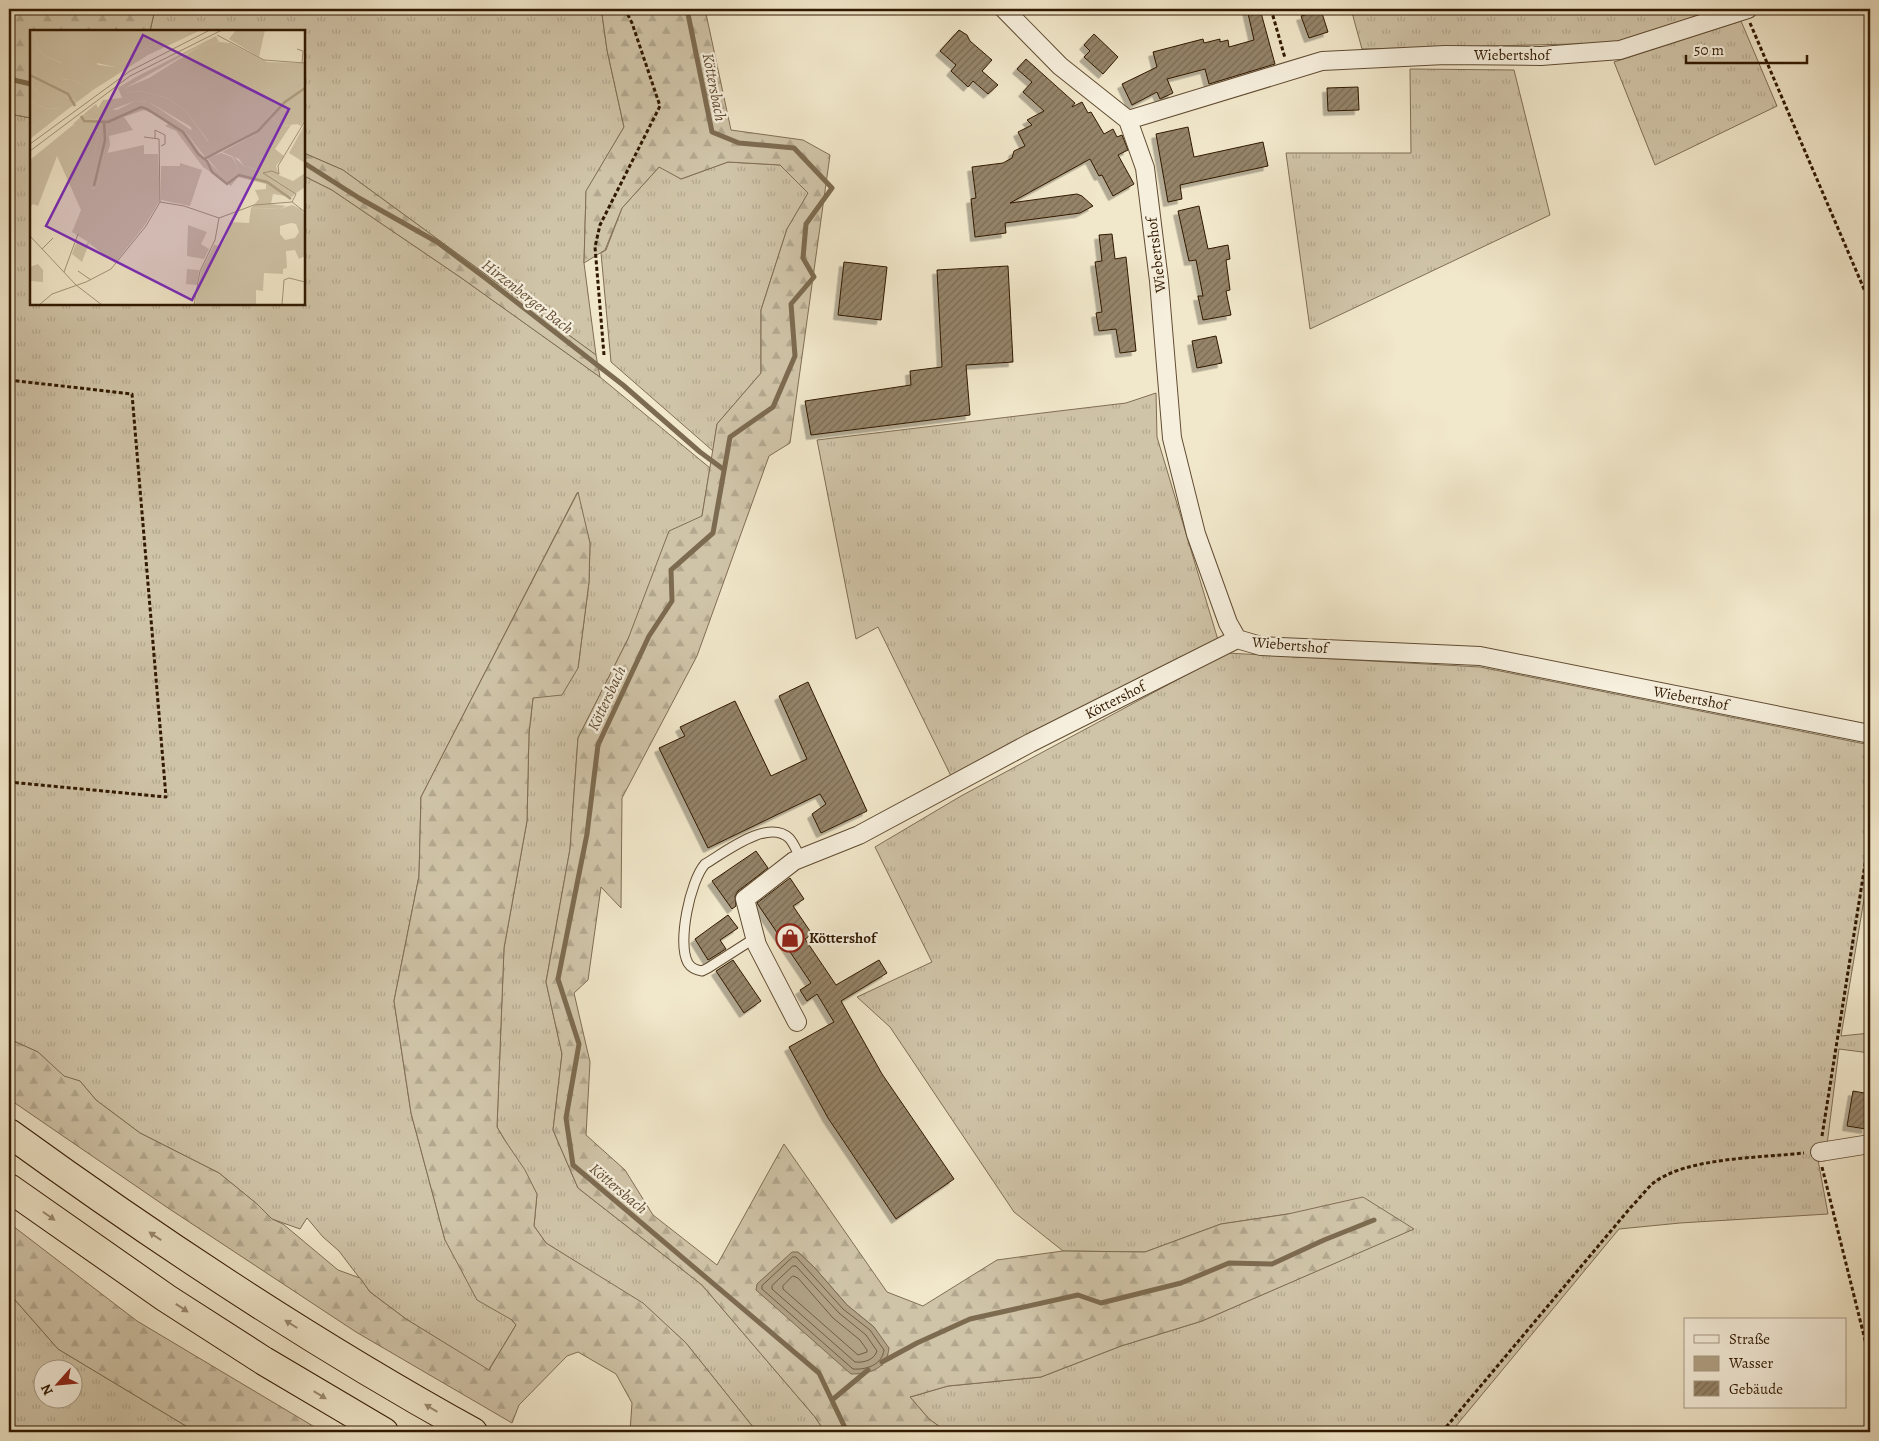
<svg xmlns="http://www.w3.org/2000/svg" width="1879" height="1441" viewBox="0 0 1879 1441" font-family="Alegreya,serif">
<defs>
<pattern id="grass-tufts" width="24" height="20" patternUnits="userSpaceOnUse" patternTransform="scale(1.25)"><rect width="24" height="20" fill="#d0c4a8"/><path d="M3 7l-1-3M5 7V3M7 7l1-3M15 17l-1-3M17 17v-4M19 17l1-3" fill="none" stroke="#b3a88f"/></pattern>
<pattern id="forest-firs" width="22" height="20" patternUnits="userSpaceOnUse" patternTransform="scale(1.25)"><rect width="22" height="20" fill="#d0c4a8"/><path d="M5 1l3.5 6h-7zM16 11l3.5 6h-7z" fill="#b3a88f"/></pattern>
<pattern id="building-hatch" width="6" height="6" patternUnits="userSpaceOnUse" patternTransform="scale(1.25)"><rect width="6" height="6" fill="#958469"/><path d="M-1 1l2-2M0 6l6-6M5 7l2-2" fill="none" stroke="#7a6b54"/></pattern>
<filter id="shadow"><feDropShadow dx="-4.5" dy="4.5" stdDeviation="0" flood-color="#0004"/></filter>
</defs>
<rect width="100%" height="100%" fill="#f1e7ca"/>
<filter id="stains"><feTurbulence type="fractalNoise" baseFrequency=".004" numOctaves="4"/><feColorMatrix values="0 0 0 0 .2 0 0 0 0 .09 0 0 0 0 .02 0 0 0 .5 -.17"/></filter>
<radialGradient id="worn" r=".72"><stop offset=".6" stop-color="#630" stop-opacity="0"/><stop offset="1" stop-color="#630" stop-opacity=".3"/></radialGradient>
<path fill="url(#grass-tufts)" stroke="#806e54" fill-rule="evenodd" d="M155 9H595L602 14 607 50 624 127 586 192 584 263 596 355 343 170 304 153V31H150Z
M1351 9H1721L1616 43 1362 49Z
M1741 21 1777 106 1655 165 1614 62Z
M1410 69 1514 70 1550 215 1310 329 1286 153H1411Z
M9 114 31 118V304H304V176L332 190 460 277 600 377 710 468 702 516 628 639 578 738 570 849 546 982 562 1054 553 1130 578 1188 702 1285 815 1417 825 1432H757L686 1343 643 1304 546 1243 534 1226 537 1194 497 1127 504 948 527 821 529 733 533 698 578 668 589 582 590 543 577 493 421 797 419 876 394 1001 411 1113 445 1240 516 1325 488 1371 406 1319 370 1292 339 1251 323 1237 307 1218 300 1229 272 1219 257 1204 219 1173 140 1133 96 1100 80 1081 64 1077 38 1052 9 1039Z
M728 162 781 165 809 192 787 229 761 310V373L717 424 713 451 611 362 601 253 606 250 622 208 660 166 681 179Z
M1156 393 1157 437 1218 640 951 776 878 627 856 639 817 440 1126 403Z
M1227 653 1480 667 1870 745V864L1841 1036 1870 1033V1053L1839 1049 1825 1161 1818 1160 1828 1214 1680 1223 1619 1229 1451 1432H947L929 1419 910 1397 948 1386 1041 1377 1121 1346 1202 1321 1413 1229 1288 1214 1221 1224 1145 1252 1063 1251 1014 1212 890 1027 857 997 932 962 875 847 961 796Z
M9 1293 58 1349 196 1432H9ZM42 1368H72V1398H42Z"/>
<path fill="url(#forest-firs)" stroke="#806e54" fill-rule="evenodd" d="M9 9H155L150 31H31V118L9 114Z
M595 9H705L731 130 803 140 830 155 790 443 769 456 697 656 622 798 621 908 601 887 588 980 574 993 590 1062 586 1135 625 1170 653 1215 717 1265 784 1144 887 1292 923 1306 997 1260 1063 1251 1145 1252 1221 1224 1288 1214 1363 1197 1414 1229 1202 1321 1121 1346 1041 1377 948 1386 910 1397 929 1419 947 1432H825L815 1417 702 1285 578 1188 553 1130 562 1054 546 982 570 849 578 738 628 639 669 531 702 516 717 424 761 373V310L787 229 808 193 780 165 728 162 681 179 659 167 622 208 605 250 584 263 586 191 624 127 607 50 602 14ZM798 1252 814 1267 847 1305 874 1327 882 1366Z
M304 153 343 170 596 355 600 377 460 277 332 190 304 176Z
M578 492 590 543 589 582 578 668 562 695 533 698 529 733 527 821 504 948 497 1127 504 1139 525 1170 537 1194 534 1226 546 1243 643 1303 686 1343 757 1432H630L632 1403 616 1374 578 1352 567 1356 519 1405 512 1423 356 1332 168 1208 9 1099V1039L38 1052 64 1076 80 1081 96 1100 140 1133 219 1173 257 1204 272 1219 283 1224 338 1270 360 1278 370 1292 406 1319 489 1370 516 1325 512 1320 477 1300 445 1240 411 1113 394 1001 419 876 421 797Z
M9 1223 137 1321 323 1432H196L58 1349 9 1293Z"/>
<path fill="#b0a185" stroke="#7d6b50" d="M792 1252H798L814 1267 847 1305 874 1327 889 1348C887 1369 870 1374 851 1374L756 1290 757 1284Z"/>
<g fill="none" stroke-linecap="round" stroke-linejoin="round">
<path stroke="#705d42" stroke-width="1" d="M793 1257H796L843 1309 870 1330 884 1350C882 1365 866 1370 853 1369L762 1289V1286Z
M793 1266H796L839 1313 866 1335 877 1351C874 1360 864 1363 855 1362L772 1289V1286Z
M793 1276 798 1278 833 1318 860 1340 867 1350V1352L858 1355 783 1289V1286Z"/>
<path stroke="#7d6b50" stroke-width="5" d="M687 9 712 132 739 143 794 148 832 188 806 224 803 258 814 277 791 304 795 356 773 407 730 437 713 533 671 570 672 601 649 636 598 745 587 834 558 979 579 1044 566 1118 573 1165 819 1373 847 1432
M9 79 31 84
M304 163 359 198 437 242 484 277 623 385 700 452 723 469
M882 1362 917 1343 970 1319 1078 1295 1101 1303 1181 1283 1229 1263 1272 1264 1324 1240 1374 1220
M832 1400 868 1370"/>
</g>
<path fill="url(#building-hatch)" stroke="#311900" filter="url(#shadow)" d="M1247 9H1260L1275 64 1209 84 1205 69 1167 79 1173 93 1160 99 1157 92 1132 105 1122 84 1157 67 1153 52 1203 39 1204 43 1220 39V42L1228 40 1229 47 1254 40Z
M1321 10 1328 32 1309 38 1301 16Z
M959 30 967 35 970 41 992 60 982 71 998 85 988 94 973 81 968 87 951 71 956 65 940 51Z
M1094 34 1118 57 1103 74 1084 57 1090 51 1084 45Z
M1026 59 1075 103 1072 107 1082 102 1088 113 1091 112 1104 134 1113 129 1117 137 1122 135 1128 150 1118 155 1134 184 1113 196 1102 175 1099 176 1090 159 1010 203 1077 194 1082 196 1093 206 1080 213 1005 223 1006 233 975 237 971 199 976 198 972 167 1003 163 1012 158 1014 151 1025 146 1018 132 1032 125 1027 120 1044 111 1023 92 1032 82 1017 69Z
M1358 87 1359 110 1328 111 1327 88Z
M1188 127 1194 157 1263 142 1268 166 1180 185 1182 199 1168 202 1156 134Z
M1199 206 1208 249 1228 245 1230 259 1226 260 1230 290 1226 291 1231 315 1203 320 1198 296H1203L1196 260 1189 261 1178 211Z
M1112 234 1115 259 1126 257 1136 351 1120 353 1116 329 1099 331 1096 313 1102 312 1095 262 1102 261 1099 235Z
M844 262 887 267 881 320 838 315Z
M1008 266 1013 362 966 365 970 415 811 435 805 401 911 385 910 371 942 367 937 270Z
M1216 336 1222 363 1197 368 1192 341Z
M808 682 867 811 821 833 812 814 826 804 820 794 708 848 659 748 685 736 680 727 735 701 771 776 807 759 779 696Z
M756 851 768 868 738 891 735 896 736 906 732 909 712 881Z
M790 878 804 899 793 906 812 934 805 939 836 985 879 960 887 973 841 1001 882 1074 954 1179 896 1219 828 1118 789 1047 834 1022 817 994 807 1001 800 990 811 983 757 903Z
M728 915 738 928 720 940 726 949 708 960 695 939Z
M733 960 761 1001 744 1013 716 971Z
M1853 1091 1870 1094 1866 1129 1847 1126Z"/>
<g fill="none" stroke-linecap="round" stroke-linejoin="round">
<g stroke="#614c32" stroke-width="11">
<path id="lane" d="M755 938 708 968 702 971C696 970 691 968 688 963 677 943 690 881 705 864 724 853 768 818 789 838 794 843 797 852 801 859"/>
</g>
<g stroke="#614c32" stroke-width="20">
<path id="street" d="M1004 9 1060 66 1128 120 1145 168 1159 281 1172 438 1196 534 1228 623 1237 639 1261 646 1480 656 1870 734
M1128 120 1322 61 1445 55 1541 56 1620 50 1748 9
M797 1022 757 945 745 899 794 861 859 835 1030 743 1237 639
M1820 1152 1870 1144"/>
</g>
<g stroke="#311900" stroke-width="30">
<path id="highway" d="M9 1133C158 1241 312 1343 473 1432
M9 1188 166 1298 264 1361 384 1432"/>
</g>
<path stroke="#311900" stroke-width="3" stroke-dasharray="4 2.5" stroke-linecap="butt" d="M1271 9 1285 58
M1750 23 1870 303
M604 355 595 247 600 225 660 106 632 23 625 9
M9 380 132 394 166 797 9 782
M1822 1136 1870 833
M1822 1167 1870 1360
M1442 1432 1631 1207C1638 1200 1645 1191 1652 1184 1685 1157 1761 1158 1804 1153"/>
<use href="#lane" stroke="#f6efdd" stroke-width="9"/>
<use href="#street" stroke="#f6efdd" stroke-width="18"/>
<use href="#highway" stroke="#f1e7ca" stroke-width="28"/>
</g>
<defs><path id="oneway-solid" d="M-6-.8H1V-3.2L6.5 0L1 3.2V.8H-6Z" transform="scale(1.25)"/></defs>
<g fill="#9b8a6f">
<use href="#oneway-solid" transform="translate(49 1216) rotate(35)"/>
<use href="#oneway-solid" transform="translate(155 1236) rotate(-146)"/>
<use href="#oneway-solid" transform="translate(182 1308) rotate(33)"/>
<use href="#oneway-solid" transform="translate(291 1324) rotate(-148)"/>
<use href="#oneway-solid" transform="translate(320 1395) rotate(31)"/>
<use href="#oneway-solid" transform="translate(431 1408) rotate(-149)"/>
</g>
<defs>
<g id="shop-ring" transform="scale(1.4375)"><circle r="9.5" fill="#f6efdd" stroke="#8f2418" stroke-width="1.5"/><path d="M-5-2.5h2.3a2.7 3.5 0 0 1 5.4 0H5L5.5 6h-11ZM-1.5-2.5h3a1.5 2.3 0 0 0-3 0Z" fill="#8f2418"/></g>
</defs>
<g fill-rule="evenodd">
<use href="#shop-ring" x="790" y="938"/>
</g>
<g text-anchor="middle" stroke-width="4.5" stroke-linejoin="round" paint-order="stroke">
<g font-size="15" fill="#311900" stroke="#f6efdd">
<text x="1512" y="60">Wiebertshof</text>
<text transform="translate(1156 255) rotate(-97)" y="5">Wiebertshof</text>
<text transform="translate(1290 645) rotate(5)" y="5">Wiebertshof</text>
<text transform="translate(1691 698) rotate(11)" y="5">Wiebertshof</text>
<text transform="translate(1115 700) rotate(-27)" y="5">Köttershof</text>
</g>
<g font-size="15" font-weight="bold" fill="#311900" stroke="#f6efdd" text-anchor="start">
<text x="809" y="943">Köttershof</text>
</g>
<g font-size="16" font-style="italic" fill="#644f35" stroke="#f6efdd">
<text transform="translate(715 87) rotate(79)" y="6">Köttersbach</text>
<text transform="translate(528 296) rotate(38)" y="6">Hirzenberger Bach</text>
<text transform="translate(606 698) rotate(-65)" y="6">Köttersbach</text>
<text transform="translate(619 1188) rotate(40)" y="6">Köttersbach</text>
</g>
</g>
<g transform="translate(30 30)">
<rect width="275" height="275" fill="#f1e7ca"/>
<path d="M3 0H160L148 9 119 16 85 37 31 25 33 33 15 26 8 19ZM206 0H235L229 27 199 9ZM189 12 200 13 237 32 275 33V54L261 69 252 72 246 67 249 72 233 96 207 112 175 127 154 100 116 77 73 89 61 90 54 84 66 74 68 78 87 80 105 71 119 72 179 112 156 81 137 68 110 61 98 63 95 58 119 48 170 16ZM5 44 29 50 41 49 63 60 47 72 40 67 11 66 2 56ZM0 72 18 79 31 78 0 100ZM242 88 252 96 261 95 245 119 254 126 246 136 249 145 263 151 275 143V157L265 164 238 143 214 136 209 129 192 122 224 105ZM275 94V133L259 123ZM43 95 60 102 70 100 66 114 62 159 67 156 77 123 114 115V124H128L130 170 115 195 85 233 59 213 52 232 42 224 47 211 55 216 58 212 42 202 51 180 27 126 8 176 3 174 0 177V130ZM191 123 202 127 208 138 202 150 198 152 177 128ZM150 133 172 140 160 176 131 170V136H150ZM262 175 271 179 275 185V226L269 229 265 220 256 221 257 238 253 239V244L234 243 233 261 226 260V275H165L171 241 184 215 191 216 196 207 200 192 219 193 221 178 250 179ZM261 193 266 194 269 202 265 208 255 210 250 204V196ZM158 195 177 202 171 214 179 219 174 229 157 226ZM8 234 13 240V252L0 251V237ZM157 239 169 240 167 255 156 254Z" fill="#d0c4a8" fill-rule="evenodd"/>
<path d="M0 0H3L8 19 15 26 32 33 31 25 59 22 68 35 84 37 119 16 148 9 160 0H171L118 25 63 60 41 49 20 51 5 44 2 56 11 66H35L47 72 0 109V100L30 78 18 79 0 72ZM186 6 189 12 170 16 95 58 98 63 110 61 137 68 156 81 179 113 170 109 162 104 161 97 119 72 105 71 73 83 68 78 73 70 92 68 88 58 106 47ZM275 54V89L271 96 267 94 252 96 242 88 224 105 190 121 233 96 249 72 244 64 252 72 256 67 261 69ZM109 77 131 84 154 100 171 124 198 151 202 150 208 138 202 125 214 136 227 140 236 138 238 143 265 164 262 167 243 164 241 174 256 176 250 179 221 178 229 169 225 160 236 159V154L208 147 201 156 173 137 146 101 135 96 138 94 129 86 114 80 94 87 103 100 79 106 80 115 67 156 61 159 66 114 70 100 60 102 49 100 43 94 54 84 61 90 73 89Z" fill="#d0c4a8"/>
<path fill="none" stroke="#b0a185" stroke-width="2.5" d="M0 45 38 64 45 76M51 86 54 91 78 92 111 77 117 79 153 102 168 124 177 131 182 142 197 154 209 145 237 152 261 169M174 129 228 101 255 72 275 58M64 156 75 110 74 91"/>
<path fill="none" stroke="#a49579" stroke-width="1" d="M187 5 234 30 275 33M267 19 273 21 272 33M114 107 129 109 130 172M125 108V100L135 105V114L131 116M0 114 100 41 180 0M0 121 100 46 192 0M262 172 266 164 233 143 242 141 249 144 248 136 275 91M262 172 275 182M0 206 46 255 72 275M12 219 23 208M48 241 61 250M34 242 48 204M9 275 22 264 56 252 81 239 116 196 130 172 154 176 189 188 224 175 262 172M164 275 170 241 185 210 189 188M252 275 254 250 259 248 275 252"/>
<path fill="#7b2cbf" fill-opacity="0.15" stroke="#7b2cbf" stroke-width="2.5" d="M113 5 259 79 162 270 16 196Z"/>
<rect width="275" height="275" fill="none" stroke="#311900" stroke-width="2.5"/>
</g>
<rect width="1879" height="1441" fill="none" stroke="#f1e7ca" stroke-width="30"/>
<rect x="10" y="10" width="1859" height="1421" fill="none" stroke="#311900" stroke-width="2.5"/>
<rect x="15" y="15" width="1849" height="1411" fill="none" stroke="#311900"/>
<rect x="1684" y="1318" width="162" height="90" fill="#f6efdd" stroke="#a79985"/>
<rect x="1694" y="1335" width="25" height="8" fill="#f6efdd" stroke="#a79985"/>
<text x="1729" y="1344" font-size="15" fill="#311900">Straße</text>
<rect x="1694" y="1356" width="25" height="15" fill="#b0a185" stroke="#a79985"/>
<text x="1729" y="1368" font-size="15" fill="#311900">Wasser</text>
<rect x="1694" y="1381" width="25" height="15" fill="url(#building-hatch)" stroke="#a79985"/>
<text x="1729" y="1394" font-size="15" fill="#311900">Gebäude</text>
<g transform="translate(58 1384) rotate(243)"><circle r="24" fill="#f6efdd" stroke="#a79985"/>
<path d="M0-4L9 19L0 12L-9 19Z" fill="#8f2418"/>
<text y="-8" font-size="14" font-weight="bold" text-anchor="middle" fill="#311900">N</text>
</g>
<path d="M1686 55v8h121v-8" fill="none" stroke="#311900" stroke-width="2.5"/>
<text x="1694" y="55" font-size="15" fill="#311900" stroke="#f6efdd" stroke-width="4" paint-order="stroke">50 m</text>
<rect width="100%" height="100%" filter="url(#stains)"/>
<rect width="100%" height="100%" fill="url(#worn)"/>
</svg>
